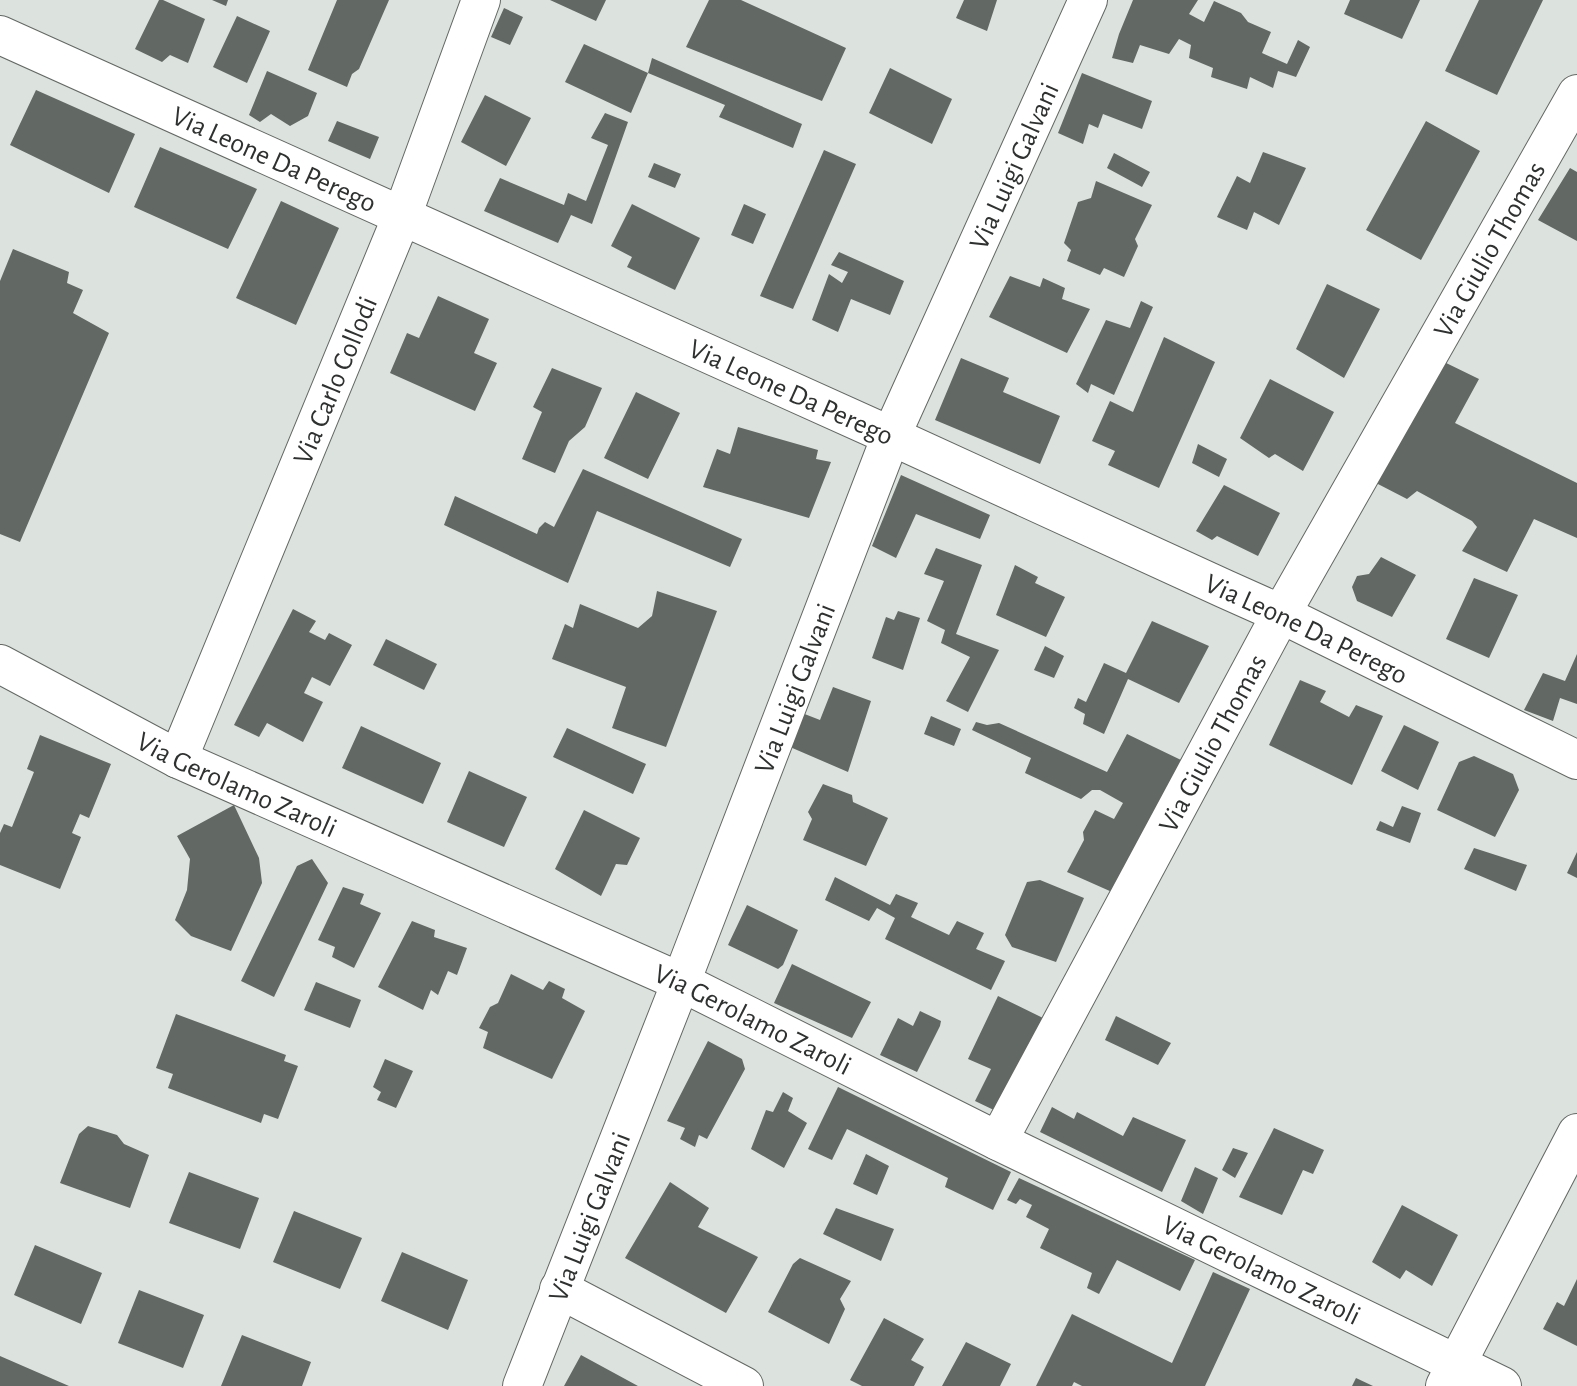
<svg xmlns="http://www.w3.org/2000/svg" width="1577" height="1386" viewBox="0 0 1577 1386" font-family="'Alegreya Sans',sans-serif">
<rect width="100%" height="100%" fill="#dce3de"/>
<path fill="#626864" d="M159 0H163L205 19 188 63 170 55 162 62 135 49Z
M212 0H228L226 6Z
M337 0H389L359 69 352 74 347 87 308 70Z
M550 0H606L596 21Z
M709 0H741L846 48 822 101 686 47Z
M964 0H997L987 31 956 18Z
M1133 0H1198L1189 14 1204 22 1214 1 1241 13 1248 22 1271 32 1262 53 1287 64 1298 40 1310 47 1296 77 1278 71 1273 88 1250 77 1247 89 1211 77 1213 68 1189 58 1191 45 1179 39 1169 54 1140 45 1133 63 1112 58 1119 34Z
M1350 0H1420L1402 39 1344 14Z
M1479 0H1543L1497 95 1445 71Z
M504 8 523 17 510 45 491 37Z
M237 16 270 31 247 83 213 67Z
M584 44 648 73 631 113 565 82Z
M652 58 802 124 793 148 719 117 725 105 648 73Z
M890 68 952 99 932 144 869 113Z
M267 71 317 93 308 116 290 126 271 114 260 122 249 115Z
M1082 73 1152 101 1142 129 1103 114 1098 128 1089 124 1083 144 1058 133Z
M36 90 135 134 109 193 10 145Z
M485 95 531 118 506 166 461 142Z
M605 113 628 122 592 224 571 215 558 243 484 211 500 178 564 205 568 193 586 201 608 145 591 138Z
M337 121 379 137 370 159 328 141Z
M1426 121 1480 151 1421 260 1366 230Z
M160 147 257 189 228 249 134 207Z
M824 150 856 164 793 309 760 296Z
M1263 152 1306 168 1279 225 1254 212 1247 230 1217 217 1237 176 1250 183Z
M1114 153 1150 172 1142 187 1107 168Z
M654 163 681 174 675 188 648 177Z
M1570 168 1577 172V241L1538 220Z
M1096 181 1152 205 1135 239 1138 246 1124 277 1104 268 1100 275 1067 261 1071 250 1064 243 1078 202 1091 198Z
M281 201 339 228 296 325 236 298Z
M632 204 700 238 675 290 627 267 632 257 611 246Z
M744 204 766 214 753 244 731 235Z
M13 249 69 272 67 283 83 290 73 313 109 333 20 542 0 534V281Z
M839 252 904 281 890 315 851 299 838 332 812 320 829 274 842 283 848 272 831 265Z
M1010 276 1040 287 1043 278 1065 288 1062 299 1090 309 1067 353 989 317Z
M1327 284 1380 309 1344 378 1296 349Z
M438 296 489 319 474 353 497 363 475 411 390 373 407 333 419 338Z
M1141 301 1153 307 1114 395 1091 384 1088 393 1076 384 1106 320 1130 328Z
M1164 337 1215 362 1159 488 1108 465 1115 451 1092 441 1110 401 1133 412Z
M961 358 1009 378 1003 392 1060 416 1040 464 935 420Z
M1440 360 1479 379 1455 423 1577 483V538L1534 519 1507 572 1462 551 1477 527 1472 521 1417 491 1407 499 1376 483Z
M552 368 602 388 585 427 569 441 555 473 522 459 542 412 533 407Z
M1270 379 1334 412 1303 471 1275 454 1269 458 1240 438Z
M636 392 680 413 648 479 604 458Z
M738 427 818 450 816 459 831 462 809 518 703 487 717 449 730 454Z
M1198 444 1227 459 1219 477 1192 463Z
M583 469 742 539 730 567 597 511 568 583 444 525 455 496 537 534 539 528 545 522 554 527Z
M901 475 990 515 980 539 916 514 896 558 872 546Z
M1224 485 1280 513 1258 556 1217 536 1212 540 1196 531Z
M936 548 982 565 956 634 999 650 968 712 946 701 970 657 941 643 945 630 927 621 944 581 924 574Z
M1381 557 1416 575 1392 617 1357 601 1352 587 1357 576 1369 574Z
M1015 565 1038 577 1035 583 1065 597 1046 637 996 615Z
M1474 578 1518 595 1489 658 1446 639Z
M657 591 717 611 666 747 612 728 626 687 552 659 565 624 573 628 580 604 638 628 652 616Z
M293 609 316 621 309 632 325 640 329 633 352 645 330 686 312 677 304 693 323 702 303 742 267 723 259 737 234 725Z
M898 611 920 618 903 670 872 658 886 617 894 620Z
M1152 621 1209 646 1179 703 1128 679 1104 734 1083 724 1085 714 1074 708 1078 698 1086 702 1104 663 1126 673Z
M386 639 437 664 424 690 373 665Z
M1045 646 1064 656 1054 678 1034 670Z
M1577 654V704L1560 698 1553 721 1524 710 1543 673 1565 681Z
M1300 680 1326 691 1320 702 1349 717 1356 705 1383 716 1352 785 1269 745Z
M833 687 871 701 848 772 790 747 802 713 820 720Z
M931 716 961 729 954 746 924 734Z
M976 722 987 725 999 723 1107 772 1127 734 1181 760 1112 892 1067 872 1084 840 1083 832 1095 810 1114 819 1123 803 1100 790H1092L1081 799 1025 773 1031 758 972 730Z
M1404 725 1439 742 1418 790 1381 771Z
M361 726 441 763 423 804 342 768Z
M567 728 646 764 633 794 553 757Z
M40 735 111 764 89 818 80 814 72 833 81 837 60 889 0 865V833L4 824 12 827 34 772 27 769Z
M1474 756 1513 774 1519 790 1495 837 1437 810 1459 762Z
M469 771 527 797 504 847 447 822Z
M823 784 852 795 853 802 888 818 866 866 803 840 812 819 808 812Z
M234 805 259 858 262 883 231 951 191 936 175 920 187 890 190 859 177 836Z
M1402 806 1421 813 1410 843 1376 830 1380 821 1393 827Z
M584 810 640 838 627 865 616 864 601 896 555 869Z
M1474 848 1527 865 1516 891 1464 869Z
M1577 852V878L1567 873Z
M312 859 328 883 274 997 241 981 297 866Z
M835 877 890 905 896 894 918 903 911 917 949 935 957 921 984 933 976 949 1005 961 991 990 885 939 895 918 877 908 869 921 825 900Z
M1040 880 1084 898 1056 962 1012 947 1005 935 1027 882Z
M343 887 364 894 360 904 381 913 354 968 332 957 335 947 318 940Z
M747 905 798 930 783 965 778 969 728 945Z
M412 921 435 930 434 937 467 948 457 975 448 971 438 995 431 990 423 1010 378 987Z
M792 964 871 1002 852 1038 774 1003Z
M511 974 543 990 549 981 565 989 562 998 585 1011 552 1079 483 1048 488 1032 479 1028 490 1007 498 1003Z
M316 982 361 1000 350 1028 304 1010Z
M998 996 1043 1018 998 1112 975 1101 991 1069 968 1059Z
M920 1011 941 1021 940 1026 917 1072 880 1055 898 1018 913 1026Z
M176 1014 286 1055 284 1061 298 1066 278 1119 264 1114 261 1123 168 1088 173 1074 156 1068Z
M1116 1016 1171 1043 1158 1065 1105 1040Z
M708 1041 742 1059 745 1069 707 1139 699 1135 695 1147 680 1139 685 1128 667 1121Z
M385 1059 413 1071 396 1108 377 1100 381 1092 373 1087Z
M838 1087 1011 1172 993 1210 945 1187 948 1178 847 1129 832 1160 808 1149Z
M783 1092 793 1098 788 1111 807 1123 784 1168 751 1149 766 1110 773 1112Z
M1052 1107 1074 1119 1077 1112 1123 1136 1133 1117 1186 1140 1162 1192 1040 1132Z
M88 1126 117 1135 124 1144 149 1155 130 1208 60 1183 79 1134Z
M1274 1128 1324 1150 1313 1174 1303 1170 1282 1215 1239 1197Z
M1233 1148 1248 1153 1235 1178 1222 1170Z
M866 1154 889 1166 877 1195 853 1184Z
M1195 1167 1218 1178 1203 1214 1181 1201Z
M189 1172 259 1198 240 1249 169 1223Z
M1019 1178 1195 1260 1180 1291 1117 1260 1099 1294 1087 1288 1092 1273 1040 1248 1049 1229 1026 1217 1032 1205 1020 1199 1016 1204 1007 1200Z
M670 1182 709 1208 698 1227 758 1257 726 1313 625 1258Z
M1402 1205 1458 1235 1432 1286 1406 1270 1400 1279 1372 1262Z
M836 1208 894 1229 881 1261 823 1234Z
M294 1211 362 1238 340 1289 273 1262Z
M35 1245 102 1273 81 1324 14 1295Z
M402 1252 468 1280 448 1330 381 1301Z
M800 1258 851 1281 840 1299 845 1309 829 1344 768 1312 793 1264Z
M1213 1272 1250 1289 1205 1386H1082L1074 1382 1072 1386H1036L1072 1314 1172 1363Z
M1577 1279V1346L1543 1329 1557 1302 1564 1306Z
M139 1290 204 1315 183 1368 118 1343Z
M884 1318 924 1339 911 1360 924 1367 914 1386H862L850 1380Z
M242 1335 311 1362 302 1386H221Z
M966 1342 1011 1364 1000 1386H942Z
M581 1355 638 1386H564Z
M0 1356 69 1386H0Z
M1356 1378 1373 1386H1352Z"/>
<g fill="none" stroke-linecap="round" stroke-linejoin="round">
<g stroke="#636864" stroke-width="40">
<g id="minor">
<path id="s1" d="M0 35 891 436 1225 589 1281 614 1577 760"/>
<path id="s2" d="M0 664 178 759 681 982 998 1141 1502 1386"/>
<path id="s3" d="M178 759 402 216 481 0"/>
<path id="s4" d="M998 1141 1281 614 1577 94"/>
<path d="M559 1289 744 1386"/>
<path id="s5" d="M522 1386 681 982 891 436 1088 0"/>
<path d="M1445 1386 1577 1133"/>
</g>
</g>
<use href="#minor" stroke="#fff" stroke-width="38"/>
</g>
<g text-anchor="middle" stroke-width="7" stroke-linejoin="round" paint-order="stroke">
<g font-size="28" fill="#2f3130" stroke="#dce3de">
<text dy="10" stroke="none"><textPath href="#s1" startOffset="301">Via Leone Da Perego</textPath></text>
<text dy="10" stroke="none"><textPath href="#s5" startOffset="1316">Via Luigi Galvani</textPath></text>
<text dy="10" stroke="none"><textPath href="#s4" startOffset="1018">Via Giulio Thomas</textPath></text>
<text dy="10" stroke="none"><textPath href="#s3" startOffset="410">Via Carlo Collodi</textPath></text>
<text dy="10" stroke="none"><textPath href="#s1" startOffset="868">Via Leone Da Perego</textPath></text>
<text dy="10" stroke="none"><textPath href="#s1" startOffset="1435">Via Leone Da Perego</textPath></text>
<text dy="10" stroke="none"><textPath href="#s5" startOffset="749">Via Luigi Galvani</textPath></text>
<text dy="10" stroke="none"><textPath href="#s4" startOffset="452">Via Giulio Thomas</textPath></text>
<text dy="10" stroke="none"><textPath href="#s2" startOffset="266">Via Gerolamo Zaroli</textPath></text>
<text dy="10" stroke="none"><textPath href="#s2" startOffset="833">Via Gerolamo Zaroli</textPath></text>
<text dy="10" stroke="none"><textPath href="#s5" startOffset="182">Via Luigi Galvani</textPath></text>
<text dy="10" stroke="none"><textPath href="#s2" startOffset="1400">Via Gerolamo Zaroli</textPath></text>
</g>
</g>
</svg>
